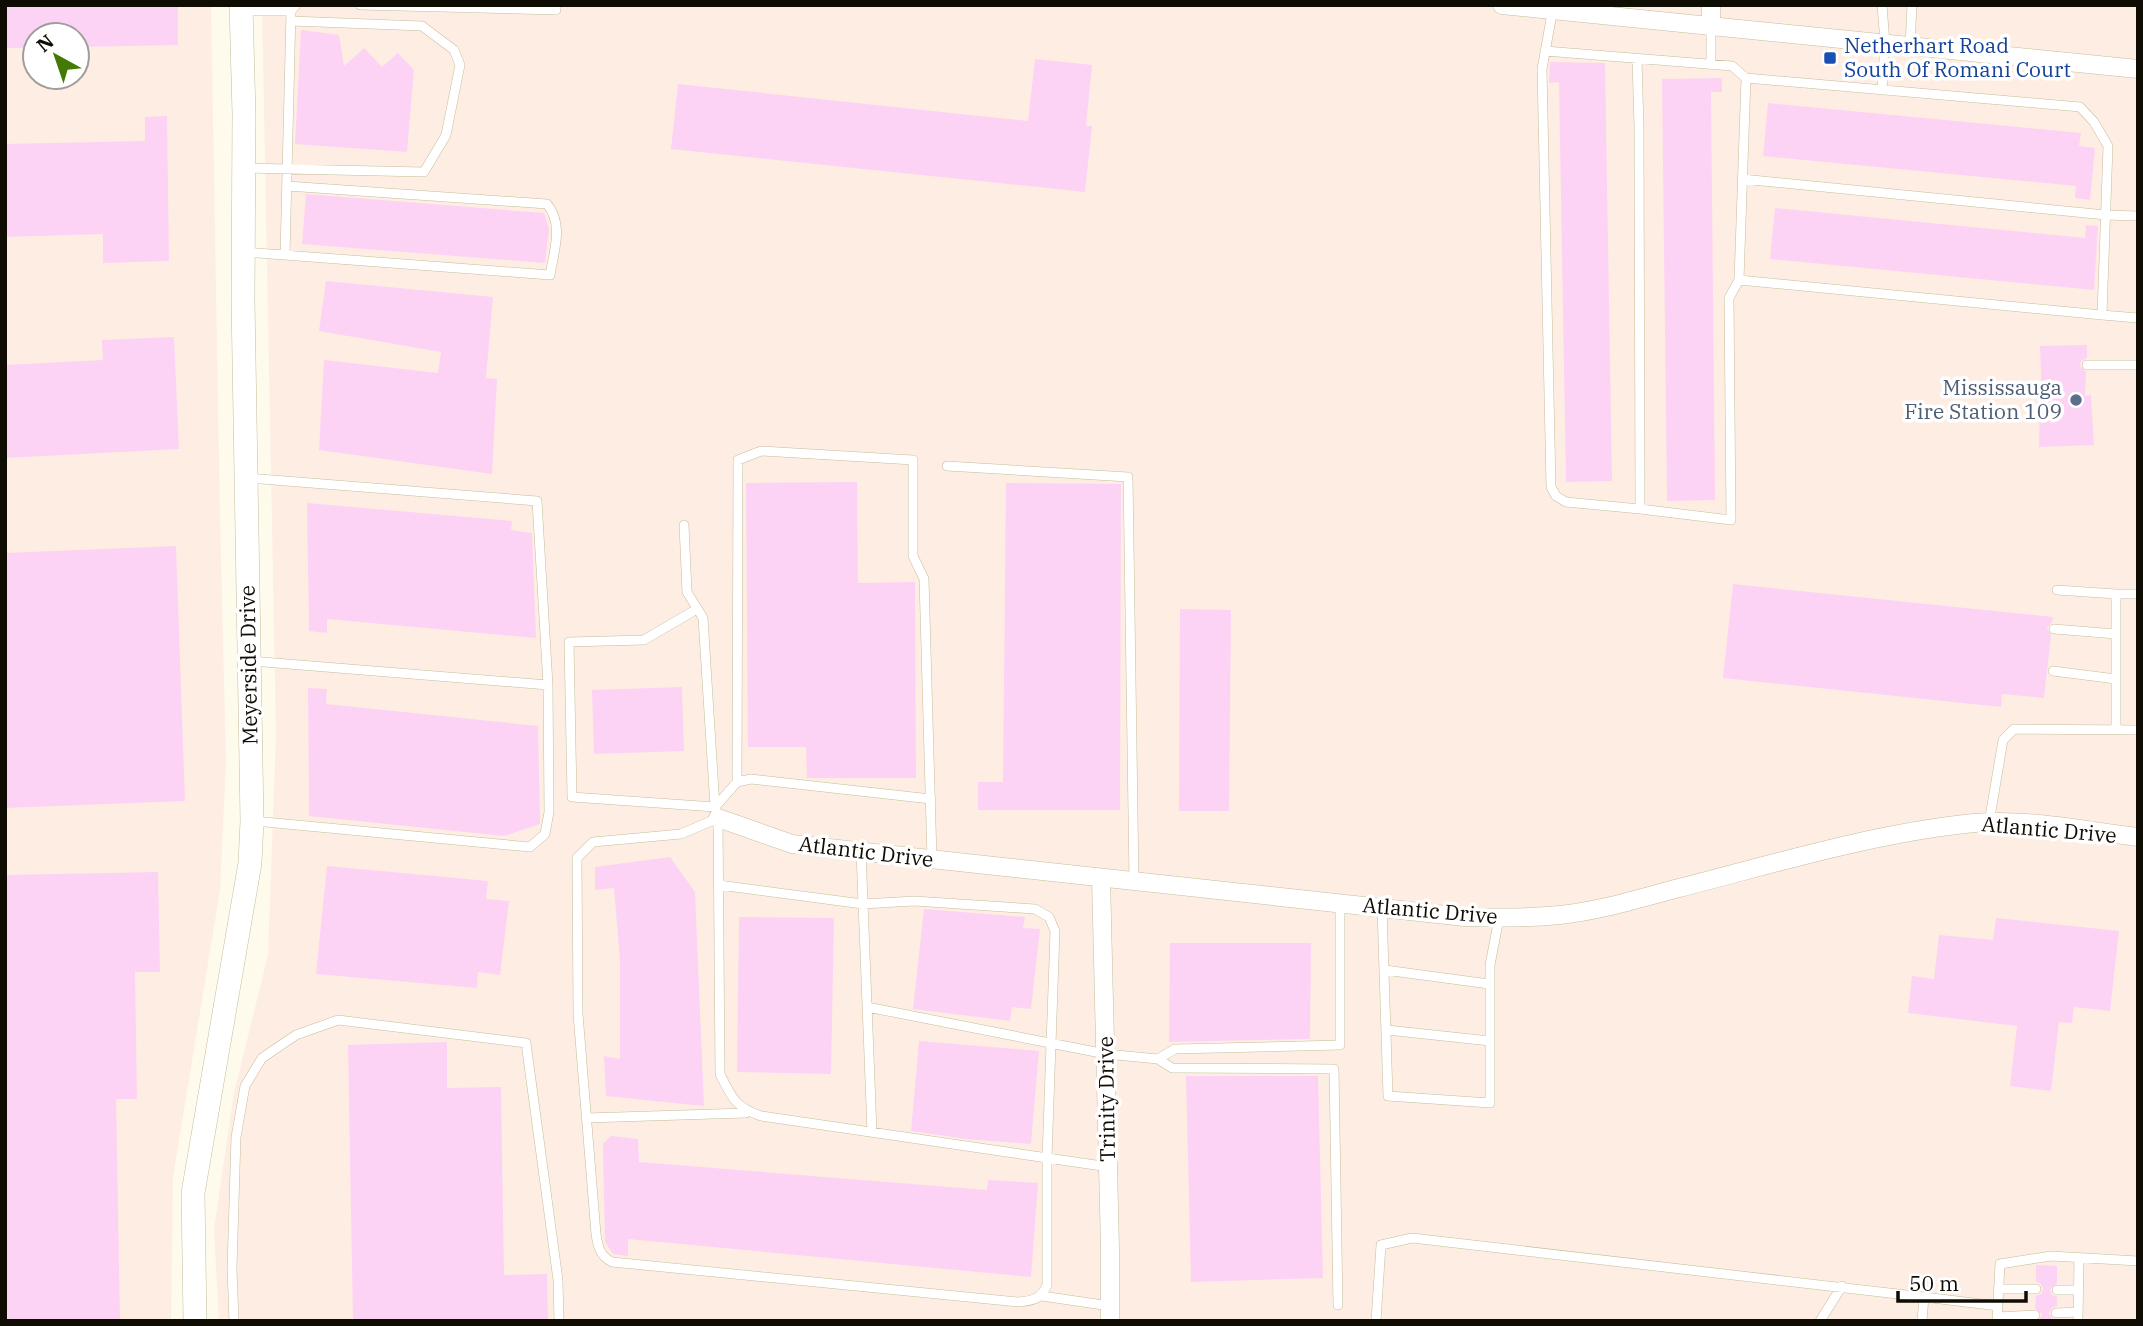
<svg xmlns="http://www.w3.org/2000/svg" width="2143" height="1326" viewBox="0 0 2143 1326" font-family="'IBM Plex Serif',serif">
<rect width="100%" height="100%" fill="#fefbed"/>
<path fill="#feede2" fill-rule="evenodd" d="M5 5H211L220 518 226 762 220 890 173 1177 171 1321H5ZM35 35H77V77H35Z
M262 5H2138V1321H219L214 1229 234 1093 268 955 276 735Z"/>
<path fill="#fdd3f5" d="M5 5H178V45L77 47V35H35V48H5Z
M301 30 339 35 344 66 364 48 382 67 398 53 414 70 407 152 295 144Z
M1035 59 1092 65 1086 126H1092L1085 192 671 149 678 84 1028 121Z
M1550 62 1605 63 1612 481 1566 482 1559 82 1549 83Z
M1722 78V92H1711L1715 500 1667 501 1662 79Z
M1768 103 2081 133 2079 146 2095 148 2090 200 2075 198 2076 186 1763 156Z
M167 116 169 261 103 263V234L5 237V144L145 141V117Z
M306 194 544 213 549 229 545 263 302 244Z
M1775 208 2085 238 2086 225 2098 226 2094 290 1770 259Z
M326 281 493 297 486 378 497 379 492 474 319 450 324 360 438 373 441 352 319 331Z
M174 337 179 449 5 458V365L103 360 102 340Z
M2087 345V358L2081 361 2080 366 2086 372 2085 396 2091 395 2094 445 2039 447 2040 395 2042 396 2040 346Z
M857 482 858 583 915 582 916 778H807L806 747H748L746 483Z
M1006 483 1121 484 1120 810H978V782H1003Z
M307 503 512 521 511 530 532 533 536 638 327 619V633L309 631Z
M176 546 185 801 5 808V553Z
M1733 584 2053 617 2052 622 2047 628 2051 635 2044 698 2002 694 2001 707 1723 678Z
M1180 609 1231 610 1229 811H1179Z
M682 687 684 751 594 754 592 690Z
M308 688 327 689 326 704 538 726 540 824 504 836 309 816Z
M670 857 695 892 704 1106 606 1096 604 1056 620 1059V961L614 888 595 890V867Z
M327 866 488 881 486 899 509 901 500 975 478 972 477 988 316 974Z
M158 872 160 972H135L137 1099H116L120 1321H5V875Z
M924 909 1025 917 1023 928 1040 929 1031 1009 1012 1007 1010 1021 913 1009Z
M739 917 834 918 831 1074 737 1072Z
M1996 918 2119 931 2110 1011 2074 1007 2072 1023 2059 1022 2051 1091 2010 1086 2017 1026 1908 1013 1912 976 1934 979 1939 935 1993 940Z
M1170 943H1311L1310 1039 1169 1042Z
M919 1041 1039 1051 1031 1144 966 1139 911 1131Z
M447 1042V1088L501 1087 504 1275 547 1274 548 1321H353L348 1045Z
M1186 1076H1318L1323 1278 1191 1282Z
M611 1136 638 1139 639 1162 987 1190 988 1180 1038 1183 1031 1277 628 1239V1256L613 1254 605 1242 603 1144Z
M2036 1265 2057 1266V1283L2050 1289 2051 1294 2057 1297V1306L2052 1308 2049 1313 2051 1317 2056 1321H2039L2042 1314 2035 1308 2036 1296 2042 1293 2043 1288 2040 1283 2036 1282Z"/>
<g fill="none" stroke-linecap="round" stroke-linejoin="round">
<g stroke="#c5bd9c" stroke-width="10">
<path id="service" d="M360 5 556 10V5
M1553 8 1542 69 1551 487 1556 496 1566 502 1640 509 1639 128 1637 59
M243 11H291L296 5
M1910 46 1912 5
M1545 51 1732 66 1746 78
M1711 65V25
M1882 90 1885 43 1882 5
M245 168 424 172 446 135 460 65 454 50 422 26 291 21
M1742 179 2106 215 2138 216
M245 252 550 275C554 250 564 225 547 204L287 186
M285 255 291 11
M2102 315 2108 146 2094 122 2080 107 1746 78 1739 280 2102 315 2138 318
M2087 365H2138
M947 466 1128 477 1134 881
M248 478 537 501 548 685 250 661
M1640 509 1731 520 1729 298 1739 280
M684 525 687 592 703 618 715 807 718 818 720 1074C732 1098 735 1107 761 1116L1109 1167
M2057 590 2116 594V730
M2116 594H2138
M697 609 644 640 569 642 572 797 715 807 737 782 751 779 931 799
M2054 629 2116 634
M2053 671 2116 679
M737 782 738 460 761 451 913 460V556L924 579 932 859
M718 818 681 834 593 842 577 858 578 1014 596 1234C598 1247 600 1256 612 1262L1019 1302C1034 1300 1040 1300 1047 1285V1158L1055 931 1049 917 1035 909 914 901 863 904 719 885
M254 821 530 847 545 834 549 812 548 685
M1989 823 2003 740 2014 729 2138 730
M861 851 872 1132
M1382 908 1388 1096 1490 1103V965L1499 918
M1385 970 1489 984
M867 1007 1106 1054 1158 1059 1175 1049 1340 1045V904
M1387 1030 1490 1041
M1158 1059 1172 1068 1334 1069 1338 1305
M586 1118 746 1113
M1998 1289H2036
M2057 1290H2079
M1042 1296 1110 1306
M2056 1313 2078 1312
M1997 1317 2035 1315
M234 1321 232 1268 236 1137 245 1086 262 1058 296 1035 338 1020 526 1043 558 1280 559 1321
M1376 1321 1381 1245 1412 1238 1924 1297
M1820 1321 1842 1286
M1922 1321 1924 1297 1998 1306
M1997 1321 2000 1264 2051 1256 2138 1261
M2078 1321 2079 1258"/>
</g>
<g stroke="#c5bd9c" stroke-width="19">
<path id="minor" d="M1502 5 2138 69
M1711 5V25
M718 818 792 844 1465 917C1496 918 1529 918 1560 915 1600 911 1640 898 1679 888 1777 863 1874 833 1974 823 2028 818 2085 831 2138 837
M1101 878 1110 1248V1321"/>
</g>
<g stroke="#c5bd9c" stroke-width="24">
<path id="tertiary" d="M195 1321 193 1193 250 863 252 821 243 301 244 114 241 5"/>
</g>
<use href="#service" stroke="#fff" stroke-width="9"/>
<use href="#minor" stroke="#fff" stroke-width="18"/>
<use href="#tertiary" stroke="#fff" stroke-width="23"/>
</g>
<rect fill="#1a4fb4" stroke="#fff" stroke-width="2.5" x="1823" y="51" width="14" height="14" rx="3.5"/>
<circle fill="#5c6f8a" stroke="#fff" stroke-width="2.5" cx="2076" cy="400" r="7"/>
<g text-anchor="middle" stroke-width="7" stroke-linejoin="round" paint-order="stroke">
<g font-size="21" fill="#164399" stroke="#fff" text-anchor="start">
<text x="1844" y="53">Netherhart Road<tspan x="1844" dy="24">South Of Romani Court</tspan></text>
</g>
<g font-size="21" fill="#4e5e75" stroke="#fff" text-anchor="end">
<text x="2062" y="395">Mississauga<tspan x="2062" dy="24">Fire Station 109</tspan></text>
</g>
<g font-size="21" fill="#0f0c03" stroke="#fff">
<text transform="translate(249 665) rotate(-91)" y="7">Meyerside Drive</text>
<text transform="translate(2049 830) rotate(5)" y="7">Atlantic Drive</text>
<text transform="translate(866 852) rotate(7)" y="7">Atlantic Drive</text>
<text transform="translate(1430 911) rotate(5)" y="7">Atlantic Drive</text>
<text transform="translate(1107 1099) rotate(-91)" y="7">Trinity Drive</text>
</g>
</g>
<rect width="2143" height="1326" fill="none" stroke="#0f0c03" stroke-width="14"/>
<g transform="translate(56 56) rotate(320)"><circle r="33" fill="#ffffff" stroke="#9f9e9a" stroke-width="2"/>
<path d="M0-5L12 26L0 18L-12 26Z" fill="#457905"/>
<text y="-10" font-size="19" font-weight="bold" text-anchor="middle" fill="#0f0c03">N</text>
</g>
<path d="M1898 1291v10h128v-10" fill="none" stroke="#0f0c03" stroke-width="3.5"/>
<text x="1909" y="1291" font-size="21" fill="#0f0c03" stroke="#ffffff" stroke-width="5" paint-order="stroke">50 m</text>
</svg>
